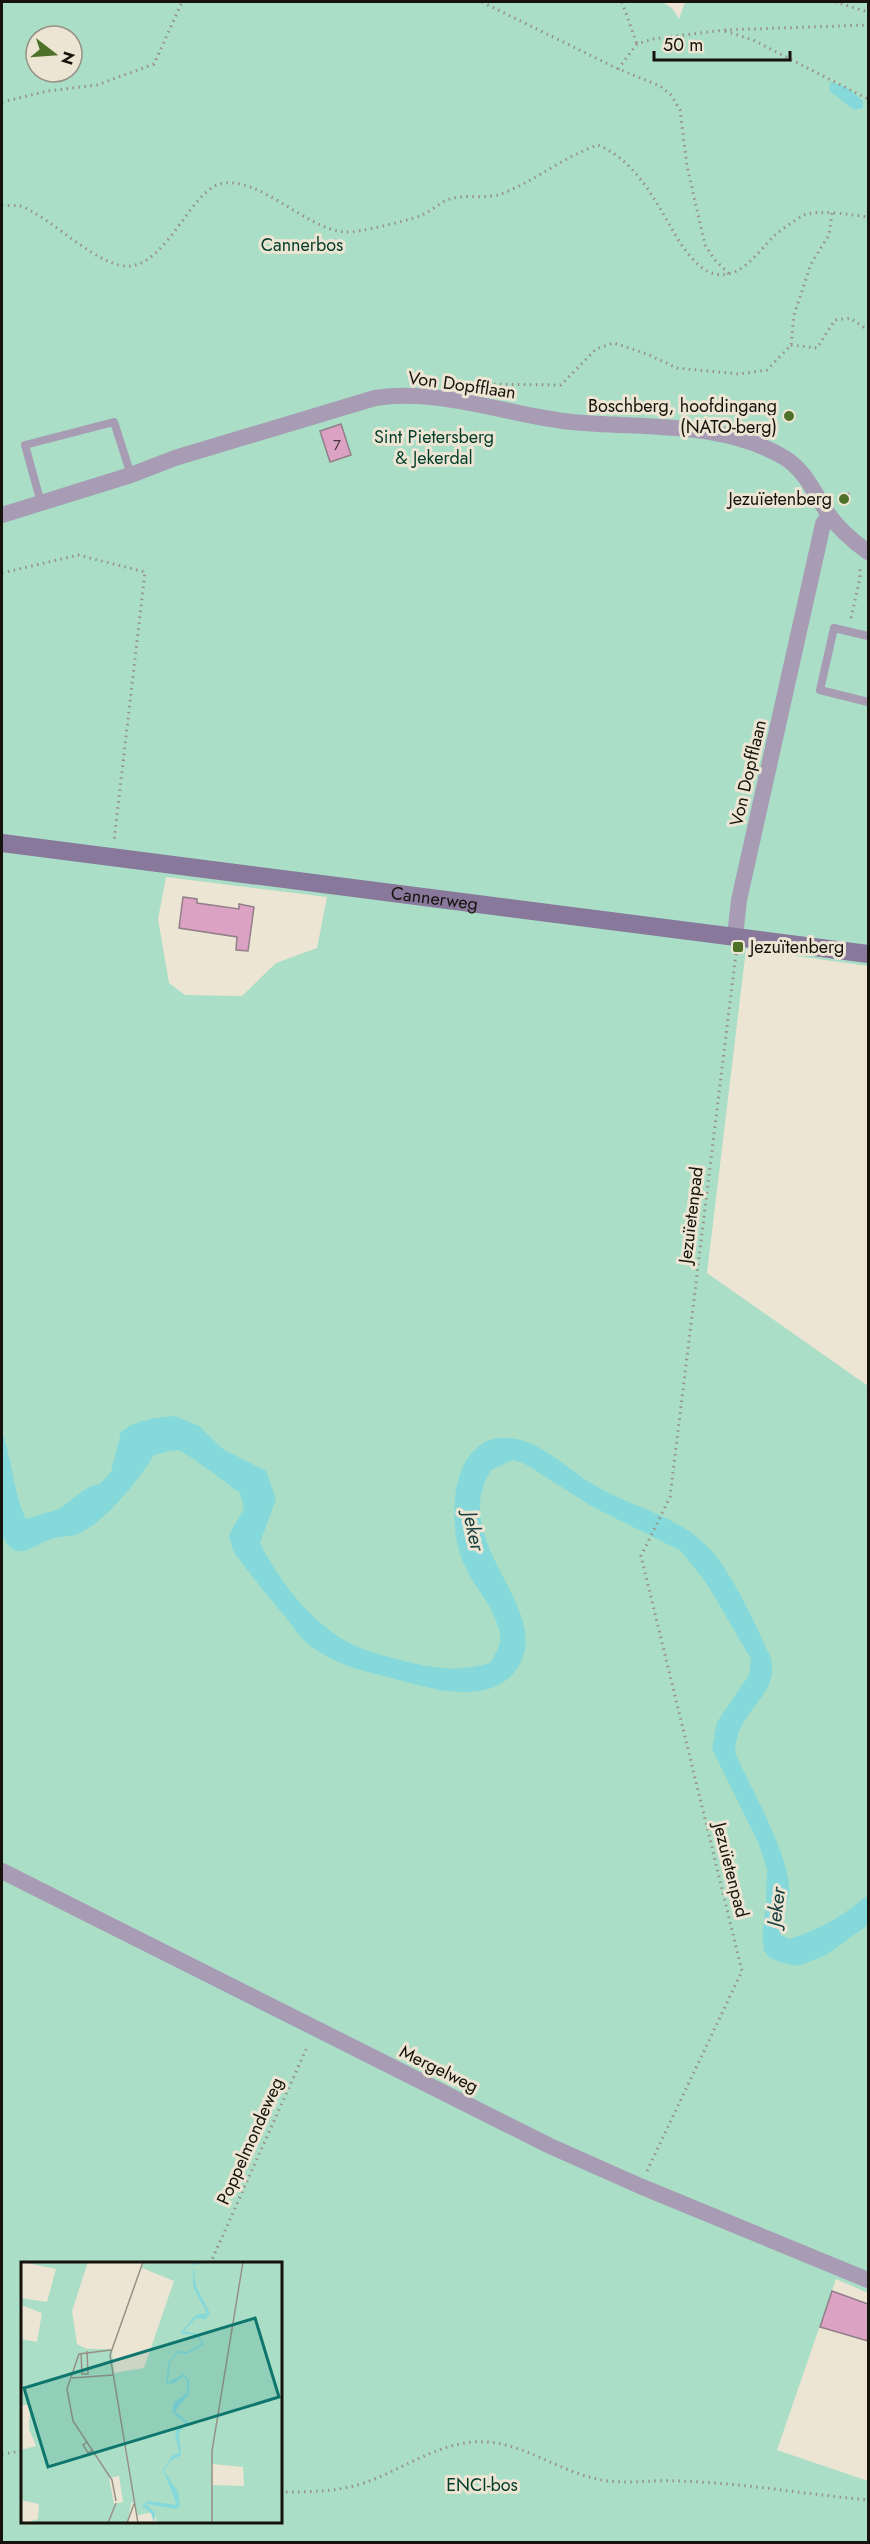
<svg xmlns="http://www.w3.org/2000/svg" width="870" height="2544" viewBox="0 0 870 2544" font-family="Jost,sans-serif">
<rect width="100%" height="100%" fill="#ece5d3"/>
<path fill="#aadec6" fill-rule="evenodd" d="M2 2H662L672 8 679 19 685 2H868V966L746 949 707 1273 868 1386V2293L836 2279 777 2450 868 2481V2542H2ZM36 36H72V72H36ZM166 877 327 897 317 948 276 963 242 996 185 995 169 983 158 919ZM22 2264H280V2522H22Z"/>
<path fill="#86d9db" d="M830 82C843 84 853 91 863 101V108L854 110 829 90Z
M175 1416 199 1426 223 1449 266 1471 276 1499 260 1543C278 1579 306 1615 339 1637 358 1650 383 1655 404 1661 436 1669 458 1672 490 1663 495 1654 502 1645 500 1634 495 1606 473 1587 463 1562 450 1531 449 1469 478 1447 489 1437 506 1436 521 1440 548 1448 569 1470 594 1485 629 1506 675 1515 705 1544 732 1570 755 1624 771 1658 777 1687 758 1698 745 1720 738 1730 736 1740 735 1752 749 1785 793 1861 789 1894 787 1908 781 1920 781 1935L789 1939C820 1930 844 1915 868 1895V1925L826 1955 798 1966 783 1963 770 1958 764 1951 762 1936 766 1904 767 1869 758 1842 712 1749 717 1722 749 1675 751 1659 707 1584 681 1551 593 1507 525 1464 513 1460 491 1470C446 1542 555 1609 518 1667 492 1708 432 1689 395 1679 364 1671 333 1665 307 1643 300 1637 293 1627 287 1619 268 1597 250 1574 233 1551L229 1535 244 1508 240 1493C230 1486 184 1450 177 1450 170 1450 161 1454 154 1455 139 1480 104 1523 78 1534 69 1537 59 1536 51 1539 30 1547 15 1564 2 1535V1433C13 1461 13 1493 26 1519L59 1509 87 1488 101 1483 111 1472 121 1432C136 1419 157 1418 175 1416Z"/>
<path fill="#dca2c3" stroke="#917f89" stroke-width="1.5" d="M341 424 351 455 330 462 320 431Z
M183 897 197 899V903L239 909V904L254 907 248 951 236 950 237 937 179 928Z
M832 2291 868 2304V2341L820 2327Z"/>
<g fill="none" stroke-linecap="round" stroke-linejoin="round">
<path stroke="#989285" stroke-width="3" stroke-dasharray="1.5 4.5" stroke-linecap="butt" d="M482 2 618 69 660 86 671 95 680 110 687 166 705 245 715 260 730 275
M622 2 637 44
M835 2 868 12
M725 31 753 40 868 99
M618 69 637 44 653 39 724 30 868 25
M2 102 48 91 97 85 154 64 182 2
M2 205C7 206 14 205 20 206 49 215 100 270 131 266 168 261 191 192 220 184 258 174 305 229 345 232 359 233 405 221 420 216 430 212 438 204 447 200 464 193 484 200 501 194 535 181 563 157 598 145 635 161 652 195 672 229 681 245 692 262 707 271 736 286 756 254 774 236 782 229 795 220 804 215 819 209 852 215 868 217
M791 345 817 348 835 320 850 318 868 330
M472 387 473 384 561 385 596 349 614 343 647 354 677 368 739 374 767 370 791 345 794 315 811 264 829 235 832 213
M840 503 851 491
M2 573 78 555 145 572 114 841
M851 618 860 578V566
M647 2171 742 1971 641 1556 670 1497 736 953
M210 2264 308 2045
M2 2454 22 2451
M280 2492C308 2492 335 2492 361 2484 398 2472 432 2446 472 2442 516 2438 552 2468 593 2478 620 2486 651 2479 679 2481 742 2483 805 2494 868 2500"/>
<path stroke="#a79cb4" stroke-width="8" d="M41 503 25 445 114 422 131 475
M868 636 834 628 820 690 868 702"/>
<path stroke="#a79cb4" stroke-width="16" d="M2 515 131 475 175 458 375 398C441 388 507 415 572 422 642 429 722 420 785 458 806 471 815 495 829 515 839 529 854 542 868 552
M735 936 739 900 823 524 829 515
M2 1871 550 2146 640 2186 868 2280"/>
<path stroke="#88789b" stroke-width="18" id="s1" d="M2 843 868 954"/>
</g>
<g fill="#4e712a" stroke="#ece5d3" stroke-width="2">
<circle cx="789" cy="416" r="6"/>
<circle cx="844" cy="499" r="6"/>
<rect x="732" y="941" width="12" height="12" rx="3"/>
</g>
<g text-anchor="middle" stroke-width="6" stroke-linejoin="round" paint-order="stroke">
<g font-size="15" fill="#48373a">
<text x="337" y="450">7</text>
</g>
<g font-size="18" fill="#013d2a" stroke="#ece5d3">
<text x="302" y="251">Cannerbos</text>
<text x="434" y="443">Sint Pietersberg<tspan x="434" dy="21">&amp; Jekerdal</tspan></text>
<text x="482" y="2491">ENCI-bos</text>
</g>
<g font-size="18" fill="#16130d" stroke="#ece5d3">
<text transform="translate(462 385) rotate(8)" y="6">Von Dopfflaan</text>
<text transform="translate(748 773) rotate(-77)" y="6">Von Dopfflaan</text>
<text dy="6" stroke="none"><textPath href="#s1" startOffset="436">Cannerweg</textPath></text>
<text transform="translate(691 1215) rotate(-83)" y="6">Jezuïetenpad</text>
<text transform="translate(731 1870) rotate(76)" y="6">Jezuïetenpad</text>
<text transform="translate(439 2069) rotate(26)" y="6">Mergelweg</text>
<text transform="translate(250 2141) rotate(-66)" y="6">Poppelmondeweg</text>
</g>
<g font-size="18" fill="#16130d" stroke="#ece5d3" text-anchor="end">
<text x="777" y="412">Boschberg, hoofdingang<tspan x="777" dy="21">(NATO-berg)</tspan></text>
<text x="832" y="505">Jezuïetenberg</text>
<text x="750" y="953" text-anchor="start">Jezuïtenberg</text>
</g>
<g font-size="20" font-style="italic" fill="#153d3e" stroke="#ece5d3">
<text transform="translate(474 1531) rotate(78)" y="7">Jeker</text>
<text transform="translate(776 1907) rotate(-83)" y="7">Jeker</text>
</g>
</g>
<g transform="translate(21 2262)">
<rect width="261" height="261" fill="#ece5d3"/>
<path d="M1 0H67L51 49 56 82 66 87H91L93 111 123 106 153 19 121 6 123 0H261V261H136L133 250 117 253 111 239 106 261H4L17 257 18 242 0 238V188L15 184 8 167 9 143H0V77L16 80 21 51 0 43V36L26 40 35 7ZM191 202 222 205 223 224 191 223ZM98 214 102 240 93 242 88 216Z" fill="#aadec6" fill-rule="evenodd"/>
<path d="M172 0H193L172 3 175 24 189 51 184 57 175 56 163 69 177 72 183 82 166 92 157 91 149 100 147 120 163 112 168 118V132L154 149 168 161 158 170 160 193 149 199 143 209 157 230 159 243 155 247 125 242 134 251 133 261 130 251 121 244 128 239 156 243 142 208 151 194 158 191 154 170 164 161 151 150 153 140 166 131V118L163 114 154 121 145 122 147 101 156 89 166 90 181 81 174 73 159 71 175 53 186 51 172 25Z" fill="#86d9db"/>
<path fill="none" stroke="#969184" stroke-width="1.5" d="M90 88 58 92 46 127 52 159 91 218 95 239M60 91 61 112H67L66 89M51 116 92 113M66 180 62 183 67 191 72 188M87 261 95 241M106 261 113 242M117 261 89 93 122 0M191 261V189L222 0"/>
<path fill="#0f766e" fill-opacity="0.15" stroke="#0f766e" stroke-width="3" d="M234 56 258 135 27 205 3 126Z"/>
<rect width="261" height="261" fill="none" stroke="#16130d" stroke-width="3"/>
</g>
<rect width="870" height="2544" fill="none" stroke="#16130d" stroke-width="6"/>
<g transform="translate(54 54) rotate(107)"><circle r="28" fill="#ece5d3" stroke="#969184" stroke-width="1.5"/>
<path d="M0-4.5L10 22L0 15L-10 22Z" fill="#4e712a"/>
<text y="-9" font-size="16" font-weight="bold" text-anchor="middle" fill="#16130d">N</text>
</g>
<path d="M654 51v9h136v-9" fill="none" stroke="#16130d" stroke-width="3"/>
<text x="663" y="51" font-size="18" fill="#16130d" stroke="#ece5d3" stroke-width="4.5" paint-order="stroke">50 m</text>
</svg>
